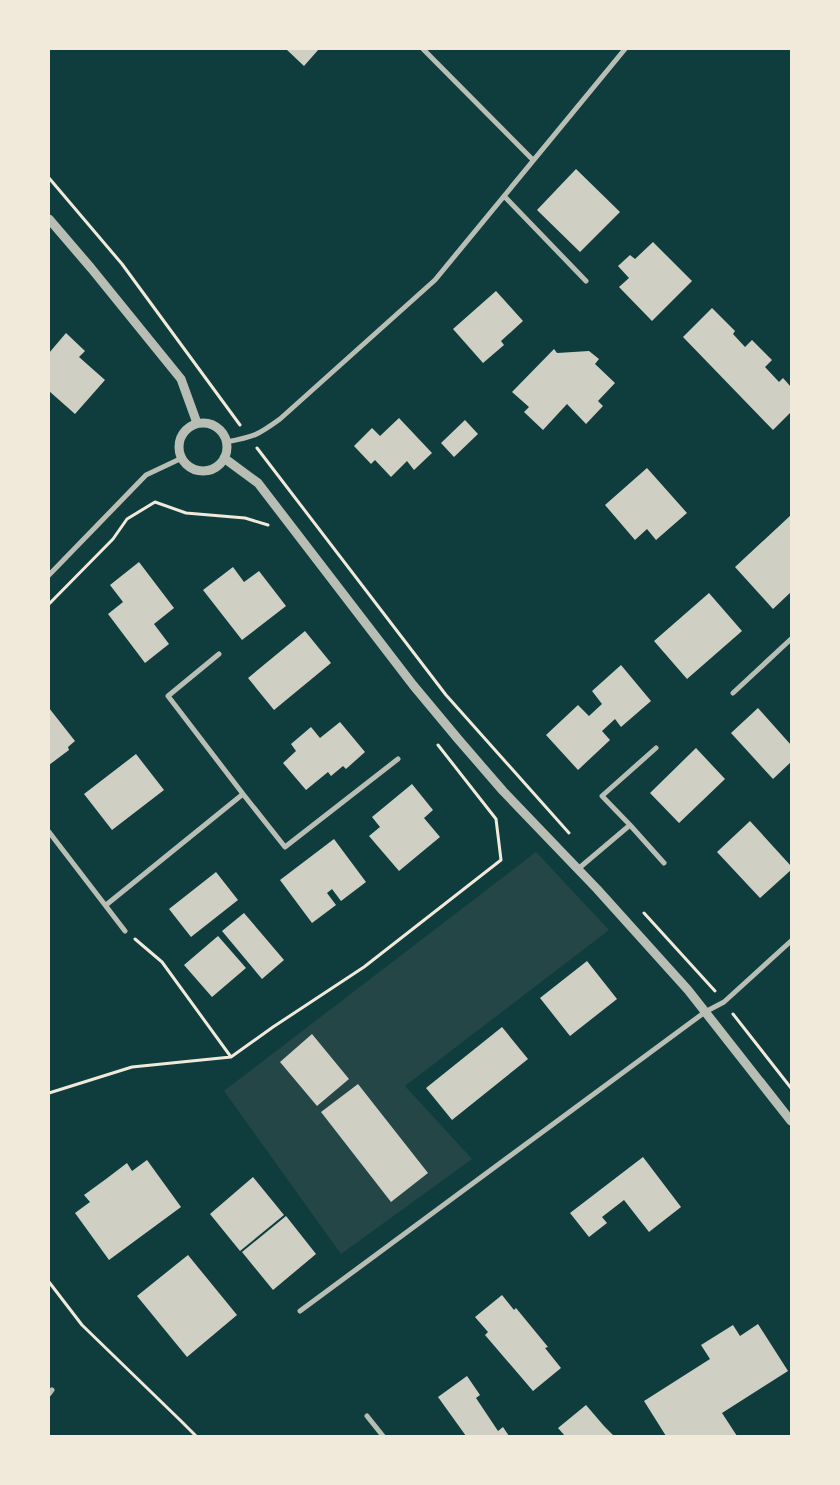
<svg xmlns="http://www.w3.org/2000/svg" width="840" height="1485" viewBox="0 0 840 1485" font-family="Poppins,sans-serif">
<rect width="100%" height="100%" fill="#0f3d3e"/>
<path fill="#244646" d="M536 852 609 930 405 1086 472 1159 341 1254 224 1091Z"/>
<path fill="#cfcfc3" d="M286 49H319L304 66Z
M576 169 620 212 580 252 537 210Z
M653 242 692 281 652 321 619 287 629 278 618 266 630 255 635 259Z
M496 291 523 321 501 341 504 345 483 363 453 329Z
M712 308 735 331 733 334 745 347 752 340 772 360 765 367 779 382 783 378 791 387V412L773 430 683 337Z
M66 333 85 351 79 357 105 380 75 414 49 391V353Z
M554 349 557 353 589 351 599 359 595 364 615 383 598 401 603 406 586 424 567 404 543 430 524 412 529 407 512 392Z
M399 418 432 453 414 470 407 461 391 477 375 460 371 464 354 446 372 428 380 436Z
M465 420 478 434 454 457 441 443Z
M647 468 687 513 656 540 647 529 635 540 605 505Z
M791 515V592L773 609 735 567Z
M139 562 174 608 154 624 169 644 145 663 108 614 123 602 110 585Z
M233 567 244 582 259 571 286 606 242 640 203 590Z
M709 593 742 631 687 679 654 641Z
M305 631 331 663 274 710 248 678Z
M621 665 651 701 621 727 615 719 602 731 610 740 578 770 546 735 578 705 589 716 602 704 592 691Z
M49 708 75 741 68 747 69 750 49 765Z
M758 708 791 745V762L773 779 731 733Z
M340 722 365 752 346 769 343 766 331 776 328 772 306 790 283 763 296 751 291 744 311 727 320 738Z
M696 748 725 779 679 823 650 793Z
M136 754 164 790 112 830 84 794Z
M412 784 433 810 424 818 440 837 399 871 369 836 380 827 372 817Z
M750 821 791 866V870L760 898 717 852Z
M334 839 366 882 341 901 332 889 327 893 336 905 312 923 280 880Z
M216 872 238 900 191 937 169 909Z
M244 913 284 960 262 979 222 931Z
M218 936 246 968 212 997 184 965Z
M587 961 617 999 570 1036 540 998Z
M502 1027 528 1059 452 1120 426 1088Z
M312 1034 349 1079 317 1106 280 1062Z
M358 1084 428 1173 391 1202 321 1112Z
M643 1157 681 1207 649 1232 624 1200 602 1217 607 1223 589 1237 570 1213Z
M147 1160 181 1207 109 1260 75 1213 90 1202 84 1195 106 1179 127 1163 132 1171Z
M253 1177 284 1215 240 1251 210 1214Z
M286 1216 316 1254 273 1290 242 1252Z
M188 1255 237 1315 187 1357 137 1296Z
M502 1295 514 1310 516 1308 548 1347 545 1348 561 1368 533 1391 485 1335 488 1332 475 1317Z
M758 1324 788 1371 722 1413 737 1436H666L644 1401 710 1359 701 1345 733 1325 740 1336Z
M467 1376 480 1395 476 1398 498 1431 503 1427 509 1436H466L438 1397Z
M586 1405 604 1426 614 1436H565L558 1428Z"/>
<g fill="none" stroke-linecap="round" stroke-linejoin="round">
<path stroke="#f1e9da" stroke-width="3" d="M49 178 122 264 240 425
M257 448 446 695 569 833
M49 604 113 539 127 519 155 502 186 513 245 518 268 525
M644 913 715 991
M135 939 162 962 231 1057
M733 1014 791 1088
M49 1093 132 1067 231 1057 273 1027 364 967 501 860 496 819 438 745
M49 1282 82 1325 181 1421 196 1436"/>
<path stroke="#b8beb3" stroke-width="5" d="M423 49 533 160
M504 196 586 281
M226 442C254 437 258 435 280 419L435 280 625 49
M49 575 146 475 182 458
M733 693 791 639
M243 794 285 847 398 759
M630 825 664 863
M49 832 125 931
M578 869 630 825 602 796 656 748
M106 905 243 794 168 696 219 654
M300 1311 705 1012 724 1002 791 941
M49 1394 52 1390
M367 1416 383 1436"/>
<path stroke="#b8beb3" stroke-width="9" d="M49 219 91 268 181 379 197 423
M179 447a24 24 0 1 1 48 0a24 24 0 1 1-48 0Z
M224 458 258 483 413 685 458 739 503 791 597 889 688 990 791 1121"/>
</g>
<rect width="840" height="1485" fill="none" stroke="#f1e9da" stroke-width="100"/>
</svg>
